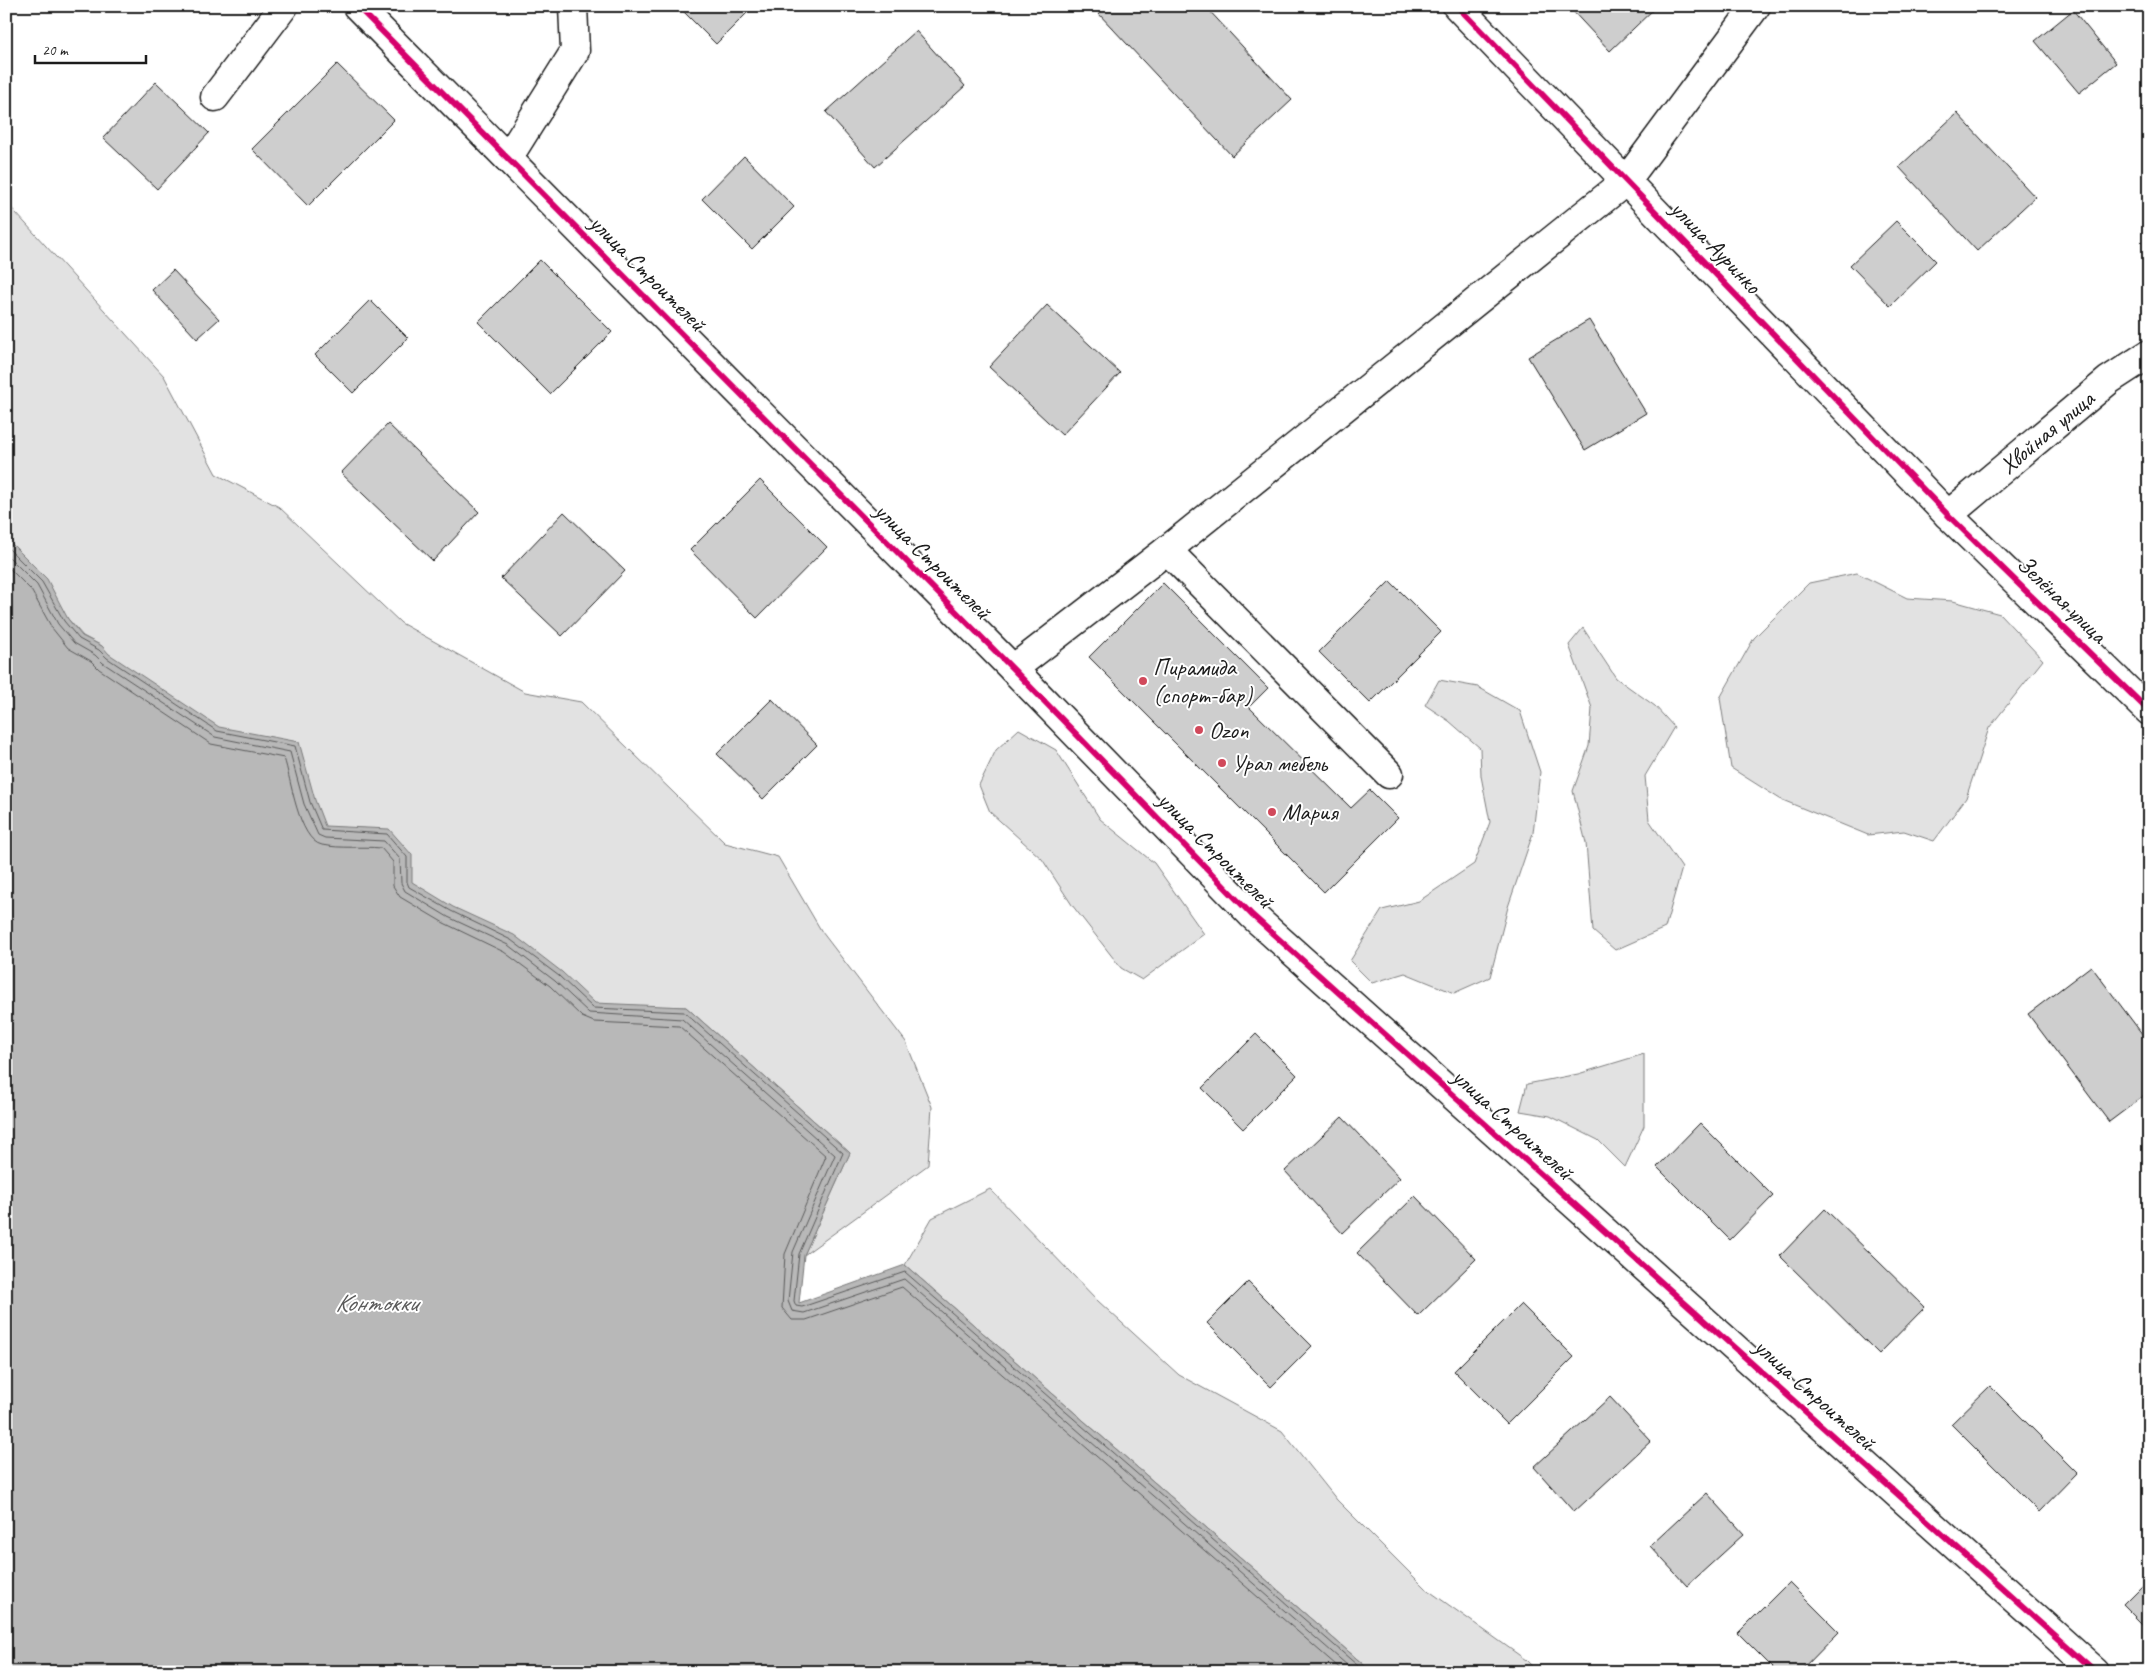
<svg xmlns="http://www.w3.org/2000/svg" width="2155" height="1678" viewBox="0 0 2155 1678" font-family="Caveat,sans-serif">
<rect width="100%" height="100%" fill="#fff"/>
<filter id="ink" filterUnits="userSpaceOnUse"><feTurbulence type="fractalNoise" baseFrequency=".02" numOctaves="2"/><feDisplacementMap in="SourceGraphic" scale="10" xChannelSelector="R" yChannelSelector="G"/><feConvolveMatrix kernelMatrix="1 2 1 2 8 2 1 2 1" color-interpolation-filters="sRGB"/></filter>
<g filter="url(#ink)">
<path fill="#e2e2e2" stroke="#7f7f7f" d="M6 202 164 376 216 474 279 507 401 623 525 692 581 702 725 843 778 857 822 932 906 1042 932 1107 928 1165 804 1255 850 1153 686 1007 591 1005 447 909 323 834 219 738 112 664 102 646 83 636 6 548Z
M1857 573 1907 598 1953 601 2000 614 2043 660 1989 728 1966 798 1934 841 1904 831 1868 835 1780 799 1731 768 1720 698 1754 638 1809 583Z
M1583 628 1616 678 1655 706 1674 727 1645 776 1649 820 1682 868 1665 928 1615 950 1593 931 1586 843 1573 791 1589 746 1592 708 1569 645Z
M1439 680 1478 687 1520 711 1540 772 1533 833 1508 907 1490 977 1454 993 1405 973 1372 983 1350 961 1382 910 1419 901 1474 864 1490 822 1481 776 1480 748 1449 721 1425 705Z
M1019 729 1056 750 1100 819 1154 863 1204 934 1142 980 1121 968 1072 905 1042 859 990 812 979 785 996 750Z
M1644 1054V1126L1625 1167 1598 1140 1550 1116 1520 1111 1527 1084 1578 1074Z
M990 1189 1098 1301 1179 1375 1282 1431 1337 1500 1425 1588 1526 1660 1538 1672H1372L905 1265 932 1218Z"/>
<path fill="#b8b8b8" stroke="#7a7a7a" d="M6 538 47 579 68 619 82 636 102 646 109 654 219 727 299 742 315 800 325 826 389 829 412 855V882L453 907 514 935 562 972 595 1003 686 1007 850 1153 804 1255 799 1303 905 1265 1372 1672H6Z"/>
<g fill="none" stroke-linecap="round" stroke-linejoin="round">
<path stroke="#5a5a5a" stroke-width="1" d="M6 546 42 582 64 621 79 639 99 650 107 658 217 731 295 746 310 802 322 830 387 834 407 857V882L409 887 451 911 511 940 559 976 593 1008 684 1012 843 1153 799 1254 794 1301 796 1306 802 1307 905 1272 1365 1672
M6 554 37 585 58 624 74 643 95 655 103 663 215 737 290 752 304 804 318 835 325 838 384 841 400 859 401 883 405 891 448 917 508 945 555 981 589 1013 682 1019 835 1155 793 1252 788 1301 792 1311 804 1313 904 1279 1355 1672
M6 565 31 590 52 628 68 648 91 661 99 669 211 744 284 758C291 778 298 840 322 845 341 849 361 846 381 848L393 862V886L400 897 444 923 504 952 550 986 582 1017 594 1022 679 1026 826 1156 785 1254 782 1308 792 1320H806L902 1287 1344 1672"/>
</g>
<path fill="#cecece" stroke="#1c1c1c" d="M678 6H754L716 44Z
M1105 6H1205L1292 100 1232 156 1098 13Z
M1568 6H1657L1610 51Z
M2073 10 2116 63 2079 93 2035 41Z
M916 31 965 86 875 167 826 112Z
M337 64 394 120 308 206 252 149Z
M156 82 209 133 157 189 103 138Z
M1957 113 2035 197 1977 251 1899 167Z
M744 156 794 207 752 249 702 199Z
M1896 221 1936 261 1890 306 1850 265Z
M540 260 612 332 550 394 478 322Z
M173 270 219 319 197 339 152 290Z
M370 300 408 338 353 393 315 355Z
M1047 305 1120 373 1062 435 989 367Z
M1589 320 1646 413 1585 450 1528 357Z
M388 424 479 512 433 561 341 473Z
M760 480 827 547 757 618 690 550Z
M564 512 625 571 562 636 501 578Z
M1390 581 1441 632 1370 703 1319 652Z
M1163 583 1268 688 1249 707 1351 808 1370 790 1398 818 1324 892 1089 657Z
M772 699 817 745 763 799 717 754Z
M2091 966 2149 1043V1092L2109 1122 2028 1014Z
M1256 1034 1297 1075 1243 1129 1202 1088Z
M1342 1117 1400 1178 1342 1233 1285 1171Z
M1700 1123 1773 1196 1730 1240 1657 1167Z
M1415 1196 1476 1259 1418 1316 1357 1253Z
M1825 1209 1925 1307 1879 1354 1780 1256Z
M1248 1282 1312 1346 1271 1387 1207 1323Z
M1521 1304 1574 1357 1507 1424 1454 1371Z
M1990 1386 2077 1473 2039 1512 1951 1424Z
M1610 1397 1651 1441 1574 1512 1534 1467Z
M1707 1493 1744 1534 1687 1586 1650 1546Z
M2149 1578V1630L2123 1604Z
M1789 1582 1839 1632 1800 1672H1777L1738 1633Z"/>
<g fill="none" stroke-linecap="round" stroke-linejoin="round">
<g stroke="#1c1c1c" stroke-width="31">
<g id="minor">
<path d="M357 6 1013 669 1252 915 2096 1672"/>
<path d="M1457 6 1948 515 2149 711"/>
<path d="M215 97 284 6"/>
<path d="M508 158 575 51 573 6"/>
<path id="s1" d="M1948 515 2109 380 2149 354"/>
<path d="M1167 550 1389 774"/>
<path d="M1013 669 1167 550 1626 181 1756 6"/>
</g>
</g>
<use href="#minor" stroke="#fff" stroke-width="28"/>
<g stroke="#fff" stroke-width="9">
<path id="cycleway" d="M357 6 1013 669 1252 915 2096 1672
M1457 6 1948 515 2149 711"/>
</g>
<use href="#cycleway" stroke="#d6006c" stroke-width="6"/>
</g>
</g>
<g fill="#d1495b" stroke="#fff" stroke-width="2">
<circle cx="1143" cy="681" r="5"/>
<circle cx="1199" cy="730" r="5"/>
<circle cx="1222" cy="763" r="5"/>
<circle cx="1272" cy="812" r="5"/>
</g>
<g text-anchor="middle" stroke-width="4" stroke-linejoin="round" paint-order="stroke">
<g font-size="24" fill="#1c1c1c" stroke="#fff">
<text transform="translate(1716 247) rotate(46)" y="8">улица Ауринко</text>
<text transform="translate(648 273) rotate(45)" y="8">улица Строителей</text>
<text dy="8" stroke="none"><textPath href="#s1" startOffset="129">Хвойная улица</textPath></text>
<text transform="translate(933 561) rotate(45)" y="8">улица Строителей</text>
<text transform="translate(2062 599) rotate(44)" y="8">Зелёная улица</text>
<text transform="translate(1216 850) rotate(45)" y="8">улица Строителей</text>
<text transform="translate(1513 1124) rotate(42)" y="8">улица Строителей</text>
<text transform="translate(1815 1394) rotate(42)" y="8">улица Строителей</text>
</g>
<g font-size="24" fill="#1c1c1c" stroke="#fff" text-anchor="start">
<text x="1153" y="675">Пирамида<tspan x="1153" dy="28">(спорт-бар)</tspan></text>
<text x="1209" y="738">Ozon</text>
<text x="1232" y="771">Урал мебель</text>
<text x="1282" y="820">Мария</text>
</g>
<g font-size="25" font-style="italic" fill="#5a5a5a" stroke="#fff">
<text x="376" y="1311">Контокки</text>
</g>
</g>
<rect width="2155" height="1678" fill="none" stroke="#fff" stroke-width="25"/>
<rect x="12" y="12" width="2130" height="1653" fill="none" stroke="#1c1c1c" stroke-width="2" filter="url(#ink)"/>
<path d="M35 55v8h111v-8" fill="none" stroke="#1c1c1c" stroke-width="2.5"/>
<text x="42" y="55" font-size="15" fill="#1c1c1c" stroke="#ffffff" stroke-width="4" paint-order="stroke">20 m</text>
</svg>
